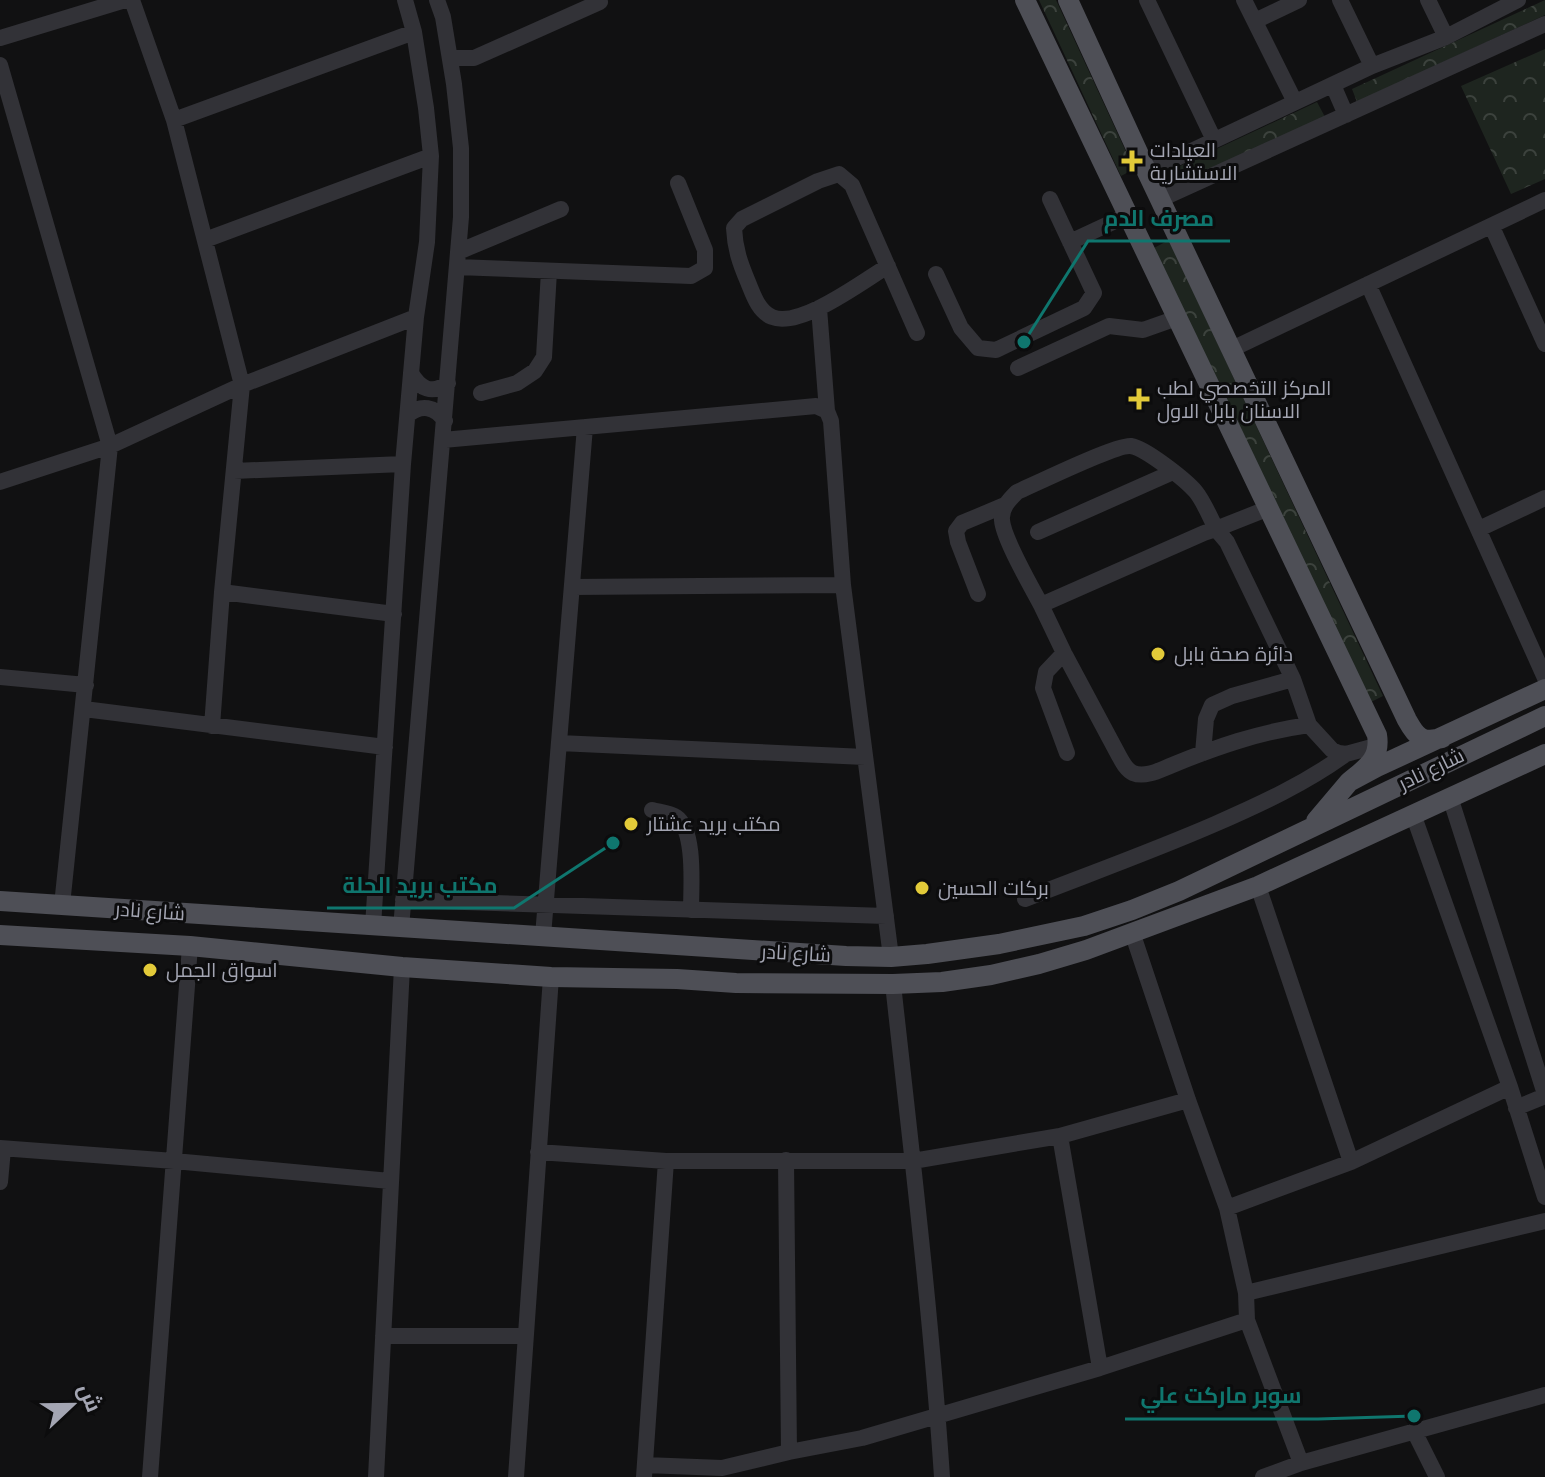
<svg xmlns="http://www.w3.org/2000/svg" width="1545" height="1477" viewBox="0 0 1545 1477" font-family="'Open Sans',Cairo,sans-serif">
<defs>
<pattern id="forest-crowns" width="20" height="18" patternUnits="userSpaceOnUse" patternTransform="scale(2)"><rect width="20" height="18" fill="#1e251f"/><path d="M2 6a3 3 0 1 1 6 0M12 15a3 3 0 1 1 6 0" fill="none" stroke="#3c423d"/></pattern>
</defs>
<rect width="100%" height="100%" fill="#111112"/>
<path fill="url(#forest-crowns)" d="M1039 0H1056L1134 169 1121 176Z
M1545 0V15L1357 102 1352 89Z
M1545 49V179L1511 194 1461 86Z
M1317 102 1325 117 1170 188 1163 174Z
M1169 240 1383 696 1367 704 1154 248Z"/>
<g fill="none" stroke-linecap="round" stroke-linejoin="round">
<path stroke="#323237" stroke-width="16" d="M132 0 174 120 242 385 222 592 212 726
M1147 0 1214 140
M1244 0 1295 102
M1340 0 1372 66
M1428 0 1446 37
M1255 21 1299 0
M0 38 125 0
M450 58H474L600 2
M0 65 110 446 62 905
M1333 85 1346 115
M174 120 414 32
M1147 172 1372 66 1446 37 1518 0
M1161 199 1545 24
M1492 227 1545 344
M205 240 431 156
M1070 242 1128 215
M458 252 561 209
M888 266C863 281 800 329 772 317 758 311 753 294 748 282 740 263 735 249 734 228L742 219 818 181 839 174 852 185 917 333
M457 267 691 276 705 268V250L678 183
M936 274 961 328 978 348 996 350 1084 308 1094 293 1050 199
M1368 284 1545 678
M819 308 827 411 831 421 843 585 891 957
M1232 349 1545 200
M1018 368 1109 326 1143 330 1177 318
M411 373C420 389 432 395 448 383
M481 393 517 383 535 371 544 357 549 271
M408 415C421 404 435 406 445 421
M443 440 816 406 827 411
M234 471 403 464
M0 482 110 446 242 385 416 317
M1479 529 1545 498
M1038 532 1173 472
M572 587 843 585
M222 592 394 614
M978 594 958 542 956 531 962 523 1005 505
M1041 605C1031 586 1003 538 1002 520 1001 508 1009 500 1017 492 1035 484 1117 444 1131 446 1145 448 1186 480 1196 492 1204 502 1210 517 1216 529L1269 508
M1064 653 1046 672 1043 688 1067 753
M0 677 86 685
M84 709 385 747
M1309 725C1259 732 1216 747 1170 766 1160 770 1145 778 1133 773 1126 770 1122 761 1118 754L1064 653 1041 605 1204 533 1216 529 1227 542 1293 679 1309 725 1332 750 1339 753 1346 754 1379 745
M559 743 865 757
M1203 753 1206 719 1212 705 1232 696 1293 679
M1450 797 1545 1094
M652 810C659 812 670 813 676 817 696 830 691 888 691 910
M1413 814 1510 1087 1545 1197
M1258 886 1351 1162
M1025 899C1089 874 1153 851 1215 824 1261 804 1306 783 1346 754
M403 900 886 916
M373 926 403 464 416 317 427 242 431 156 426 108 414 32 405 0
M401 928 461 217V148L454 84 443 17 437 0
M1132 932 1188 1100 1227 1208 1246 1293 1247 1320 1301 1463
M543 936 585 427
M893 984C911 1148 931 1312 942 1477
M1516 1108 1545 1096
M1060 1136 1100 1368
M0 1148 174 1161 390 1181
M538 1152 666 1161H913L1060 1136 1188 1100
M786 1160 789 1452
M0 1182 3 1149
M1227 1208 1351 1162 1510 1087
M1246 1293 1545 1221
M383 1336H524
M1414 1431 1437 1477
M645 1465 722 1468 789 1452 862 1438 1100 1368 1247 1320
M150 1477 190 946
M376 1477 402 967
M516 1477 551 977
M644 1477 666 1161
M1263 1477 1301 1463 1545 1395"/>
<path stroke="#4e4f56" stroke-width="20" d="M1025 0 1377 735C1381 759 1366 768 1349 782
M1068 0 1147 172 1407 720C1417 738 1422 743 1442 738
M1316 821 1349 782 1377 767 1545 689
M0 901 846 956 891 957 927 954 999 944 1084 926 1132 910 1179 891 1545 716
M0 935 190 946 402 967 551 977 677 979 736 983 893 984 942 982 991 975 1039 964 1086 950 1258 886 1545 754"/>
</g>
<g fill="#e2ca39" stroke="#0c0c0d" stroke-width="3">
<path d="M1128 149h8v8h8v8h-8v8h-8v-8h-8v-8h8z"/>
<path d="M1135 387h8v8h8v8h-8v8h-8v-8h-8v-8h8z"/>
<circle cx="1158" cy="654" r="8"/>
<circle cx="631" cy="824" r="8"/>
<circle cx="922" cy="888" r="8"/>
<circle cx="150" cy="970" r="8"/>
</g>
<g text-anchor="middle" stroke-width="6" stroke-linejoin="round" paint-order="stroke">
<g font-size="20" fill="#a3a5b2" stroke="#0c0c0d" text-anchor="start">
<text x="1150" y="157">العيادات<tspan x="1150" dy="23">الاستشارية</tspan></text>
<text x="1157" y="395">المركز التخصصي لطب<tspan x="1157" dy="23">الاسنان بابل الاول</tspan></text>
<text x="1174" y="661">دائرة صحة بابل</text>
<text x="647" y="831">مكتب بريد عشتار</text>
<text x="938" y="895">بركات الحسين</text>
<text x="166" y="977">اسواق الجمل</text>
</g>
<g font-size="20" fill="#a3a5b2" stroke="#0c0c0d">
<text transform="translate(1431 769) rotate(-26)" y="7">شارع نادر</text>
<text transform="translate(150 911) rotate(4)" y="7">شارع نادر</text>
<text transform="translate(796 953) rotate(3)" y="7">شارع نادر</text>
</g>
</g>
<path fill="none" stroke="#0f766e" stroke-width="3" d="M1024 342L1088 241H1230M613 843L514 908H327M1414 1416L1318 1419H1125"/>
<g fill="#0f766e" stroke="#0c0c0d" stroke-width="3">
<circle cx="1024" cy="342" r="8"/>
<circle cx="613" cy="843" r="8"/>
<circle cx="1414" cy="1416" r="8"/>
</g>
<g font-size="22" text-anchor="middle" font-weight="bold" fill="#0f766e" stroke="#0c0c0d" stroke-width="6" stroke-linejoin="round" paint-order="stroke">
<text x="1159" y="226">مصرف الدم</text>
<text x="420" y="893">مكتب بريد الحلة</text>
<text x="1221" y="1403">سوبر ماركت علي</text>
</g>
<g transform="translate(72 1405) rotate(68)" stroke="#0c0c0d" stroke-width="6" paint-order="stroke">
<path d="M0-6L14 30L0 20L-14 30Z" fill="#a3a5b2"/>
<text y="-12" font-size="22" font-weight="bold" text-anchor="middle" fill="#a3a5b2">ش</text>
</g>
</svg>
